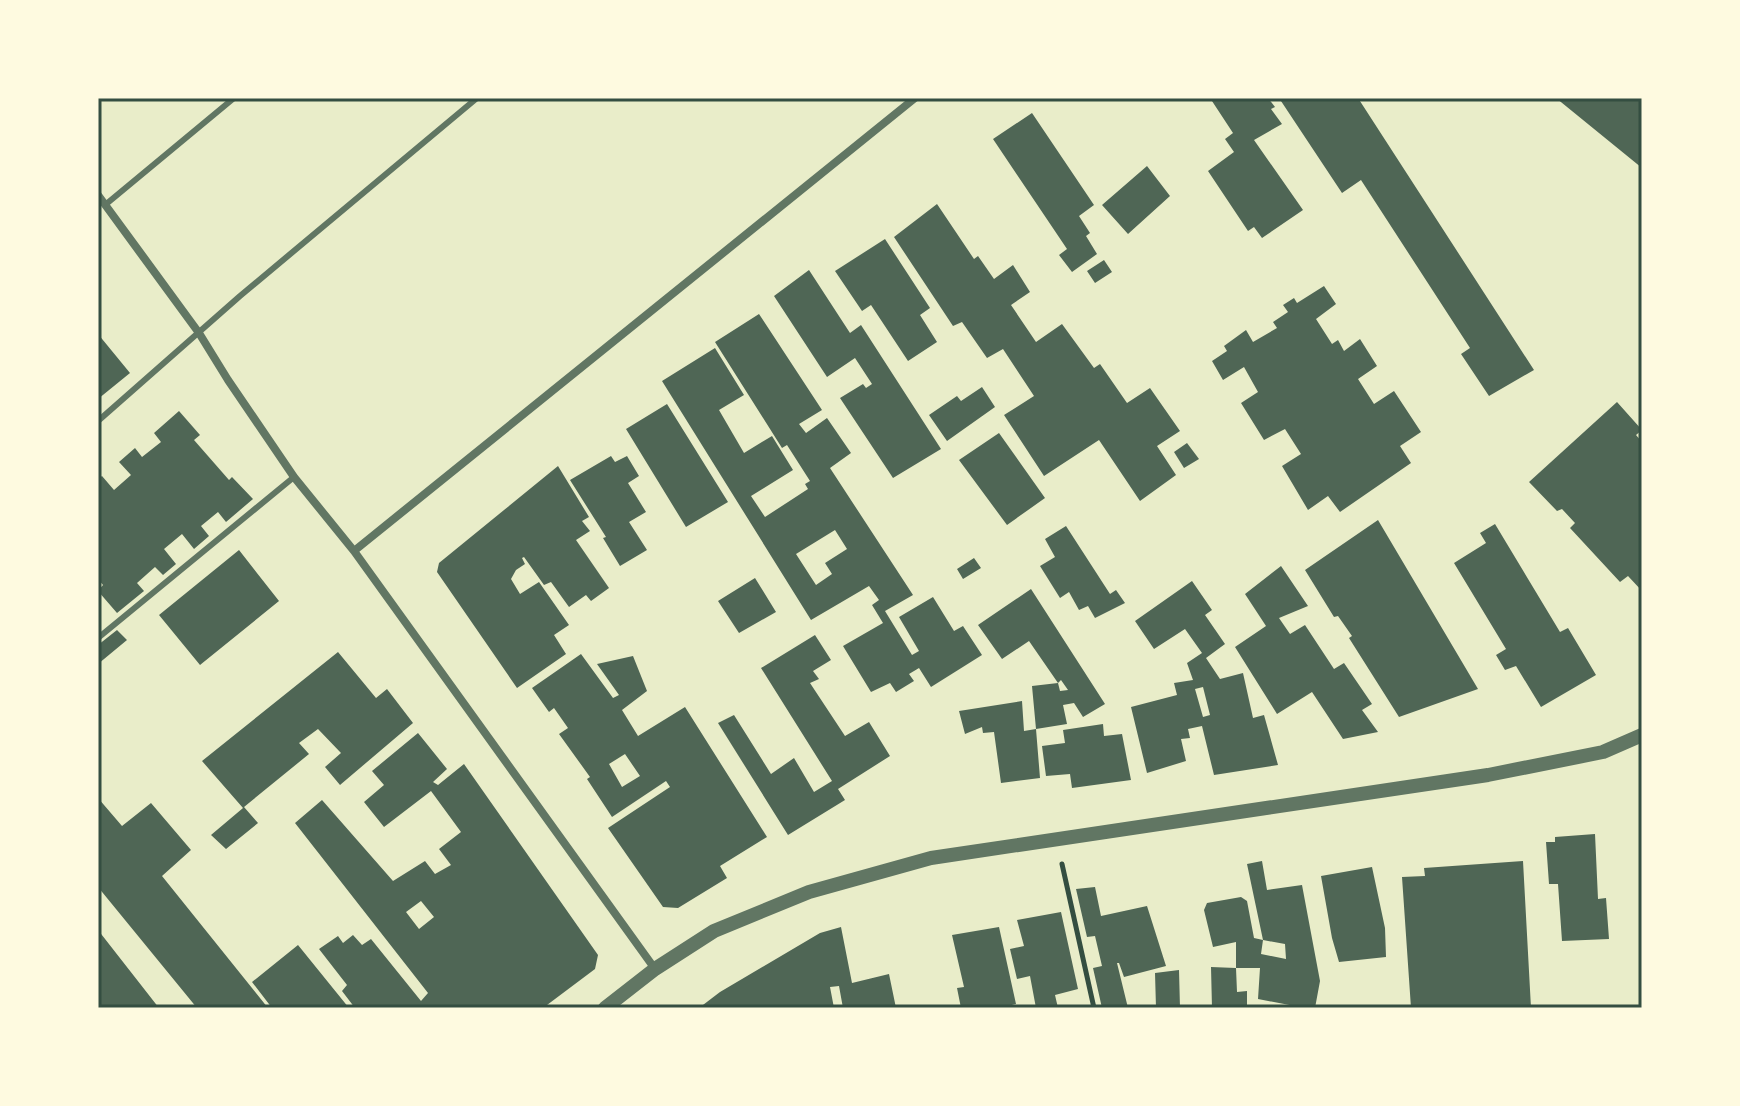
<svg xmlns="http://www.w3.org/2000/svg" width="1740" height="1106" viewBox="0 0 1740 1106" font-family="'Noto Sans',sans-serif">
<rect width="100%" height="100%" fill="#e9edc9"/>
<path fill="#4f6655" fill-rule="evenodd" d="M1210 98H1268L1275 107 1271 109 1282 124 1254 140 1303 210 1262 238 1254 227 1248 231 1208 171 1234 152 1225 139 1233 133Z
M1279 98H1358L1534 370 1489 396 1461 354 1470 348 1361 180 1342 193Z
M1556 98H1636L1642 103V168Z
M1032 113 1094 205 1079 216 1090 233 1086 236 1097 254 1072 272 1059 255 1067 249 993 139Z
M1147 166 1170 196 1128 234 1102 205Z
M937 204 974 259 978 256 994 279 1013 265 1030 292 1011 305 1036 342 1062 324 1094 368 1100 364 1127 403 1150 388 1180 431 1157 446 1176 475 1140 501 1099 440 1044 476 1004 415 1034 396 1003 349 987 358 962 322 953 326 894 237Z
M885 239 930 308 920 315 937 342 908 361 871 305 862 311 835 271Z
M1104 260 1112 272 1095 283 1087 271Z
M809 270 850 333 861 325 941 449 893 478 840 398 863 384 866 388 872 384 855 358 827 377 774 296Z
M1324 286 1336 304 1316 319 1332 344 1338 340 1344 351 1360 339 1377 366 1358 379 1374 404 1394 391 1421 432 1400 446 1411 463 1340 512 1328 496 1308 510 1282 466 1301 454 1285 429 1264 440 1241 403 1258 392 1244 367 1223 380 1212 361 1227 351 1224 346 1246 330 1253 342 1277 328 1273 322 1288 312 1283 305 1294 298 1297 303Z
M759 314 822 410 799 424 806 433 827 418 851 453 830 468 913 595 885 611 912 655 919 651 899 617 933 597 954 631 963 626 982 655 931 687 919 668 909 674 914 681 896 692 890 683 871 692 843 646 883 623 872 605 879 600 869 586 811 620 662 381 715 348 744 395 719 410 744 453 772 436 793 470 751 496 765 517 808 489 805 484 810 481 787 445 782 448 715 342ZM835 530 847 549 825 563 832 574 816 585 796 554Z
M98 334 130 373 98 399Z
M982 387 995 407 947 441 929 415 957 396 961 401Z
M1617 402 1642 430 1636 435 1642 442V591L1628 576 1620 582 1570 528 1575 523 1562 509 1557 511 1529 482Z
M667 404 728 502 686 527 626 429Z
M179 411 200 435 194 440 229 480 232 477 253 499 226 522 218 512 201 526 209 536 194 549 182 534 164 549 176 564 163 575 155 567 137 583 144 591 117 613 98 591 103 585 98 579V479L102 476 114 490 131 475 119 462 135 448 142 457 161 442 154 433Z
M999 433 1045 498 1007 525 959 460Z
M1187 443 1199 459 1184 468 1174 452Z
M611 456 615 462 627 456 639 476 628 483 646 512 629 522 647 550 620 566 603 538 606 537 570 480Z
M558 466 589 517 582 521 590 531 576 540 609 588 591 601 586 595 569 607 551 582 544 585 524 557 522 558 525 564 516 570 511 579 520 594 539 582 569 625 554 635 566 654 517 688 437 572 439 563Z
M1378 520 1478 689 1399 717 1349 638 1352 636 1338 616 1334 617 1305 570Z
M1495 524 1560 632 1568 628 1596 675 1541 707 1516 666 1505 670 1496 655 1506 649 1454 563 1486 543 1480 533Z
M1066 526 1110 594 1116 590 1125 603 1095 618 1088 606 1079 610 1069 592 1060 598 1040 566 1055 557 1045 539Z
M239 550 279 601 200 665 159 615Z
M974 558 981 568 963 579 957 569Z
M1281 566 1308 606 1279 618 1290 634 1305 625 1334 669 1344 663 1372 704 1362 710 1378 732 1343 739 1312 692 1277 714 1235 647 1266 626 1245 594Z
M755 578 776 612 739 633 718 601Z
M1192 581 1212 610 1205 615 1225 644 1206 658 1220 679 1243 673 1253 718 1264 715 1278 765 1214 775 1202 726 1188 729 1190 738 1181 739 1186 761 1147 773 1131 707 1177 695 1174 683 1193 680 1187 663 1202 653 1185 629 1154 649 1135 621ZM1203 687 1210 715 1203 717 1195 689Z
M1031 589 1105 704 1083 717 1074 703 1063 705 1067 724 1036 729 1032 686 1058 683 1060 691 1068 690 1061 680 1058 683 1029 641 1002 659 978 625Z
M117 630 127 640 98 664V645Z
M815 635 831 660 813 671 819 679 810 683 845 736 869 722 890 756 838 789 845 800 788 835 718 723 734 715 771 774 794 758 814 792 832 781 761 668Z
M338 652 376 698 387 689 413 723 340 785 325 767 341 753 318 729 299 743 309 754 244 807 258 823 226 849 211 835 243 808 202 761Z
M581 654 613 698 619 695 597 664 633 656 647 691 622 710 638 736 685 707 767 837 720 866 727 878 678 908 663 907 608 828 670 787 666 781 612 817 587 779 590 777 559 734 568 728 554 708 549 712 532 688ZM625 754 640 776 622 787 609 764Z
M1022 701 1024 731 1036 729 1040 778 1001 783 994 732 983 733 982 727 965 734 959 711Z
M1103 724 1104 736 1122 734 1131 780 1072 788 1070 774 1046 776 1042 746 1065 743 1063 730Z
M418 733 447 769 433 782 438 785 464 764 598 955 595 969 543 1008H355L342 991 347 985 319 949 338 936 343 943 353 935 362 945 371 939 421 1001 428 993 295 823 322 800 393 881 425 861 435 874 451 865 439 849 461 832 431 791 384 827 364 802 384 785 372 771ZM421 901 434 917 419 929 406 912Z
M98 798 122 826 151 803 191 850 162 876 268 1008H197L98 887Z
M1595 834 1598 899 1606 898 1609 939 1562 941 1558 884H1549L1546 842H1555V837Z
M1262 861 1267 890 1302 885 1320 981 1315 1008H1305L1258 999 1260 968H1236V942L1213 947 1204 910 1207 903 1241 897 1247 901 1254 938 1263 940 1261 954 1286 959 1285 944 1263 940 1247 864Z
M1523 861 1531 1008H1411L1402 877 1425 876 1424 868Z
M1372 867 1385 928 1386 957 1339 962 1332 938 1321 876Z
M1095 887 1101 916 1147 906 1166 966 1124 977 1119 963H1117L1128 1008H1102L1093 968 1102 966 1095 936 1087 937 1076 889Z
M1061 912 1078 989 1055 995 1058 1008H1036L1030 976 1017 979 1010 949 1024 946 1017 920Z
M841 927 852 983 889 974 896 1008H843L839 986 830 987 834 1008H699L720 992 820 933Z
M999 927 1016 1004 999 1008H961L957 988 964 987 952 935Z
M98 930 159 1008H98Z
M298 945 349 1008H272L252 982Z
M1211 967 1236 968 1237 992 1247 991V1008H1212Z
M1179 970 1180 1008H1156L1155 973Z"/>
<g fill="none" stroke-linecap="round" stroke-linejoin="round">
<path stroke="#344e41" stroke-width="5" d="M1062 864 1094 1008"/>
<path stroke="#617663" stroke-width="6" d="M105 205 234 98
M98 421 240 296 477 98
M98 638 294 477"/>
<path stroke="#617663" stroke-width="8" d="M98 195 199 333 228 380 294 477 354 551 655 969
M354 551 915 98"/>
<path stroke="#617663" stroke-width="14" d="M605 1008 655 969 714 931 809 892 931 858 1488 775 1603 752 1642 735"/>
</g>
<rect width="1740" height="1106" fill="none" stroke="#fefae0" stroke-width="200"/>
<rect x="100" y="100" width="1540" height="906" fill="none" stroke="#344e41" stroke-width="3"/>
</svg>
